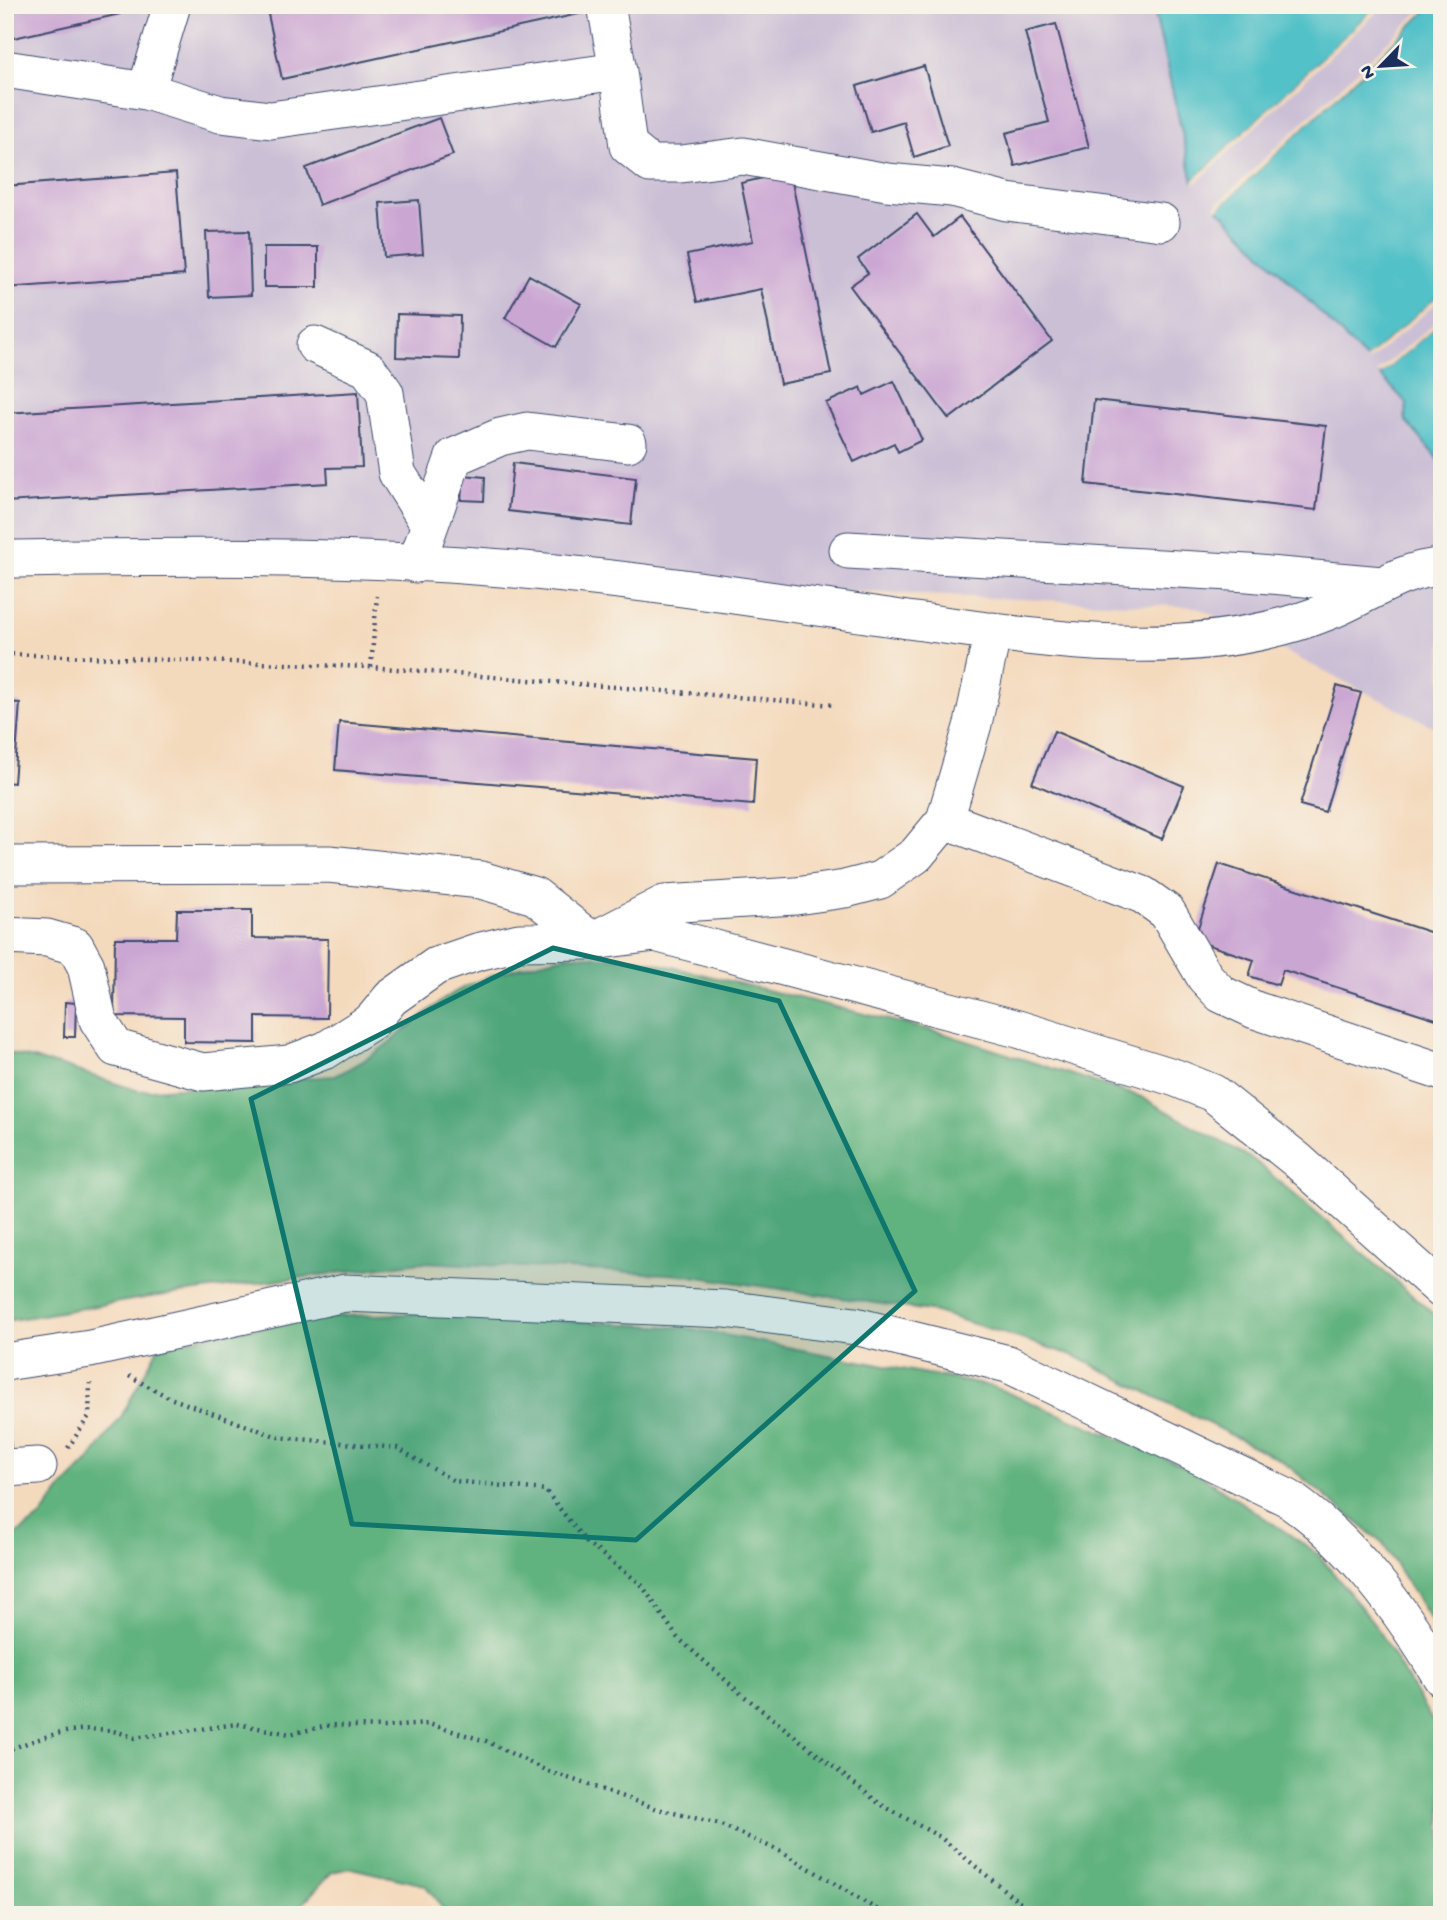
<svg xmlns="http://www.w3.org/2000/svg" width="1447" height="1920" viewBox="0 0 1447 1920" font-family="'Gochi Hand',sans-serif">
<rect width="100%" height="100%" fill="#f7f3e8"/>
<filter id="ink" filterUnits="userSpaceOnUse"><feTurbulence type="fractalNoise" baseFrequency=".0143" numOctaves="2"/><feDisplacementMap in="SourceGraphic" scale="14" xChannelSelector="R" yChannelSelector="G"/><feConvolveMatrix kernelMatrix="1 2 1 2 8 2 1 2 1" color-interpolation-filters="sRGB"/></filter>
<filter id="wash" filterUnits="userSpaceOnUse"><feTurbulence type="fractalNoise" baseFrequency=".00686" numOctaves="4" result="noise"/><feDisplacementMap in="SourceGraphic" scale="28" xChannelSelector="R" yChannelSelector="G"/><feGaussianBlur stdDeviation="1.57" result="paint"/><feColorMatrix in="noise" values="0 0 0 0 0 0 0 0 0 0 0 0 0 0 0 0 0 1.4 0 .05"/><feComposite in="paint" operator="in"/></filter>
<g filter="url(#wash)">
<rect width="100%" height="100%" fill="#f4dabd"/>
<path fill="#cbbfd5" d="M5 5H1153L1193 181 1378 5H1422L1426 10 1366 359 1442 293V321L1380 375 1407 404 1406 420 1442 464V731L1197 607 5 554Z"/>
<path fill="#61b27e" stroke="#3e706e" stroke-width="2" d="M568 955 639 959 942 1033 1141 1097 1254 1160 1442 1321V1638L1383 1544 1281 1460 1075 1356 936 1312 685 1275 421 1262 150 1297 5 1321V1052L62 1066 139 1091 334 1076C379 1057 404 1028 443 1000 478 974 527 966 568 955Z
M434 1313 688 1328 994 1387 1191 1469 1317 1553 1373 1622 1442 1737V1915H442L443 1909 425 1885 351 1868 332 1872 292 1915H5V1542L40 1518 64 1486 87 1463 121 1417 160 1344 321 1317Z"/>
<path fill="#53c1c8" stroke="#377893" stroke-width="2" d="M1153 5H1378L1193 181Z
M1422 5H1442V293L1366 359 1218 209 1426 11Z
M1442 321V464L1405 420 1407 403 1380 375Z"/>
<path fill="#f4dabd" d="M1378 5H1382L1381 8 1195 184 1193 181Z
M1418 5 1426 10 1218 209 1215 206 1421 10Z
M1442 293V298L1368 362 1366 359Z
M1442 317V321L1380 375 1377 372Z"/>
<g id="blocks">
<path fill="#caa6d3" d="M5 5H118L120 14 5 40Z
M266 5H581L583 13 282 79Z
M1056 24 1089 147 1015 166 1006 133 1049 122 1025 32Z
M924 66 948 146 914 157 904 122 871 132 857 86Z
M439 118 453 155 319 205 306 168Z
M790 172 831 374 780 384 761 289 697 302 687 255 753 241 741 183Z
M176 173 184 275 5 288V186Z
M419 200 423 254 384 257 380 203Z
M917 214 934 237 960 217 1052 341 949 419 850 286 868 273 858 259Z
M249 231 251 295 209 297 206 232Z
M264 247H318V287H264Z
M529 275 581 304 556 347 505 318Z
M397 314 460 316 459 359 396 357Z
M894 381 922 440 898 452 894 443 854 462 826 403 861 387 864 395Z
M358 392 362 467 327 468 328 483 5 502V413Z
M1094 400 1326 426 1316 510 1086 484Z
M513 463 636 478 631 525 508 511Z
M463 475 485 477 484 501 461 500Z
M1337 686 1361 693 1325 812 1300 805Z
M5 702 20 703 14 783 5 782Z
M339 722 756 758 753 805 335 770Z
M1054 731 1184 786 1162 839 1032 783Z
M1219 864 1442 936V1021L1283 970 1278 985 1249 976 1254 960 1194 940Z
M177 910H252V938L328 939 327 1018 256 1017V1043L184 1042V1017L114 1016 115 938H176Z
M65 1002 76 1003 75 1037H64Z
M5 1428H9L12 1458H5Z"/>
</g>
</g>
<g filter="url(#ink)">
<use href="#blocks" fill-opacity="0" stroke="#3c496c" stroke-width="2"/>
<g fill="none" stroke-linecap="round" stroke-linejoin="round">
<g stroke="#3c496c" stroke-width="39">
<path id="minor" d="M5 69 146 91 220 114 271 120 618 71 606 5
M618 71 628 146 650 164H681L743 156 887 182 952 188 1007 202 1161 222
M146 91 172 5
M315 345 368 369 385 393 397 473 429 524
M848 550 1248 573 1382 585
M5 559C171 557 337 554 502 568 635 579 768 600 901 619 973 629 1046 641 1119 643 1190 645 1267 637 1334 609 1370 594 1401 569 1442 567
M416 564 454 457 500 437 527 431 628 443
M945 820 1143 895 1167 912 1205 977 1221 994 1255 1010 1442 1072
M5 865 329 864 481 880 535 896 592 941 655 933 1018 1029 1176 1078 1213 1093 1297 1160 1442 1290
M5 936 47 938 75 946 86 966 98 1020 116 1048 203 1072 289 1064 326 1050 372 1021 391 998 436 966 477 952 519 942 592 941 664 904 796 896 845 889 880 880 916 855 945 820 973 724 993 631
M5 1362 90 1349 345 1293 725 1309 855 1326 1008 1364 1288 1498C1353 1543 1402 1611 1442 1678
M5 1468 38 1466"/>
</g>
<path stroke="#3c496c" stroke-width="4.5" stroke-dasharray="2 5" stroke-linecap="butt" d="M5 654 371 667 834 705
M371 667 377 596
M129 1376 170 1398 278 1437 397 1448 454 1481 545 1490 586 1542 641 1584 677 1637 739 1692 880 1804 940 1837 1025 1907 1042 1915
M68 1448 89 1416 90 1383
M5 1751C46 1736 91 1718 134 1738L237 1724 290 1734 331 1725 383 1727 429 1724 486 1741 545 1770 658 1809 719 1824 784 1853 886 1915"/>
<use href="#minor" stroke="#fff" stroke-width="37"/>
</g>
</g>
<path fill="#0f766e" fill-opacity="0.2" stroke="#0f766e" stroke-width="5" stroke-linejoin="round" d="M553 948 779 1001 915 1291 636 1540 352 1524 251 1099Z"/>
<rect width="1447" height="1920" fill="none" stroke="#f7f3e8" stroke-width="28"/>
<g transform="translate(1381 66) rotate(245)" stroke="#f7f3e8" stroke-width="5" paint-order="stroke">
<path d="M0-5L12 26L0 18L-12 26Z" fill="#1b2f5e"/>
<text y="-10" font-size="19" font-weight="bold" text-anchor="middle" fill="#1b2f5e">N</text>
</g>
</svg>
